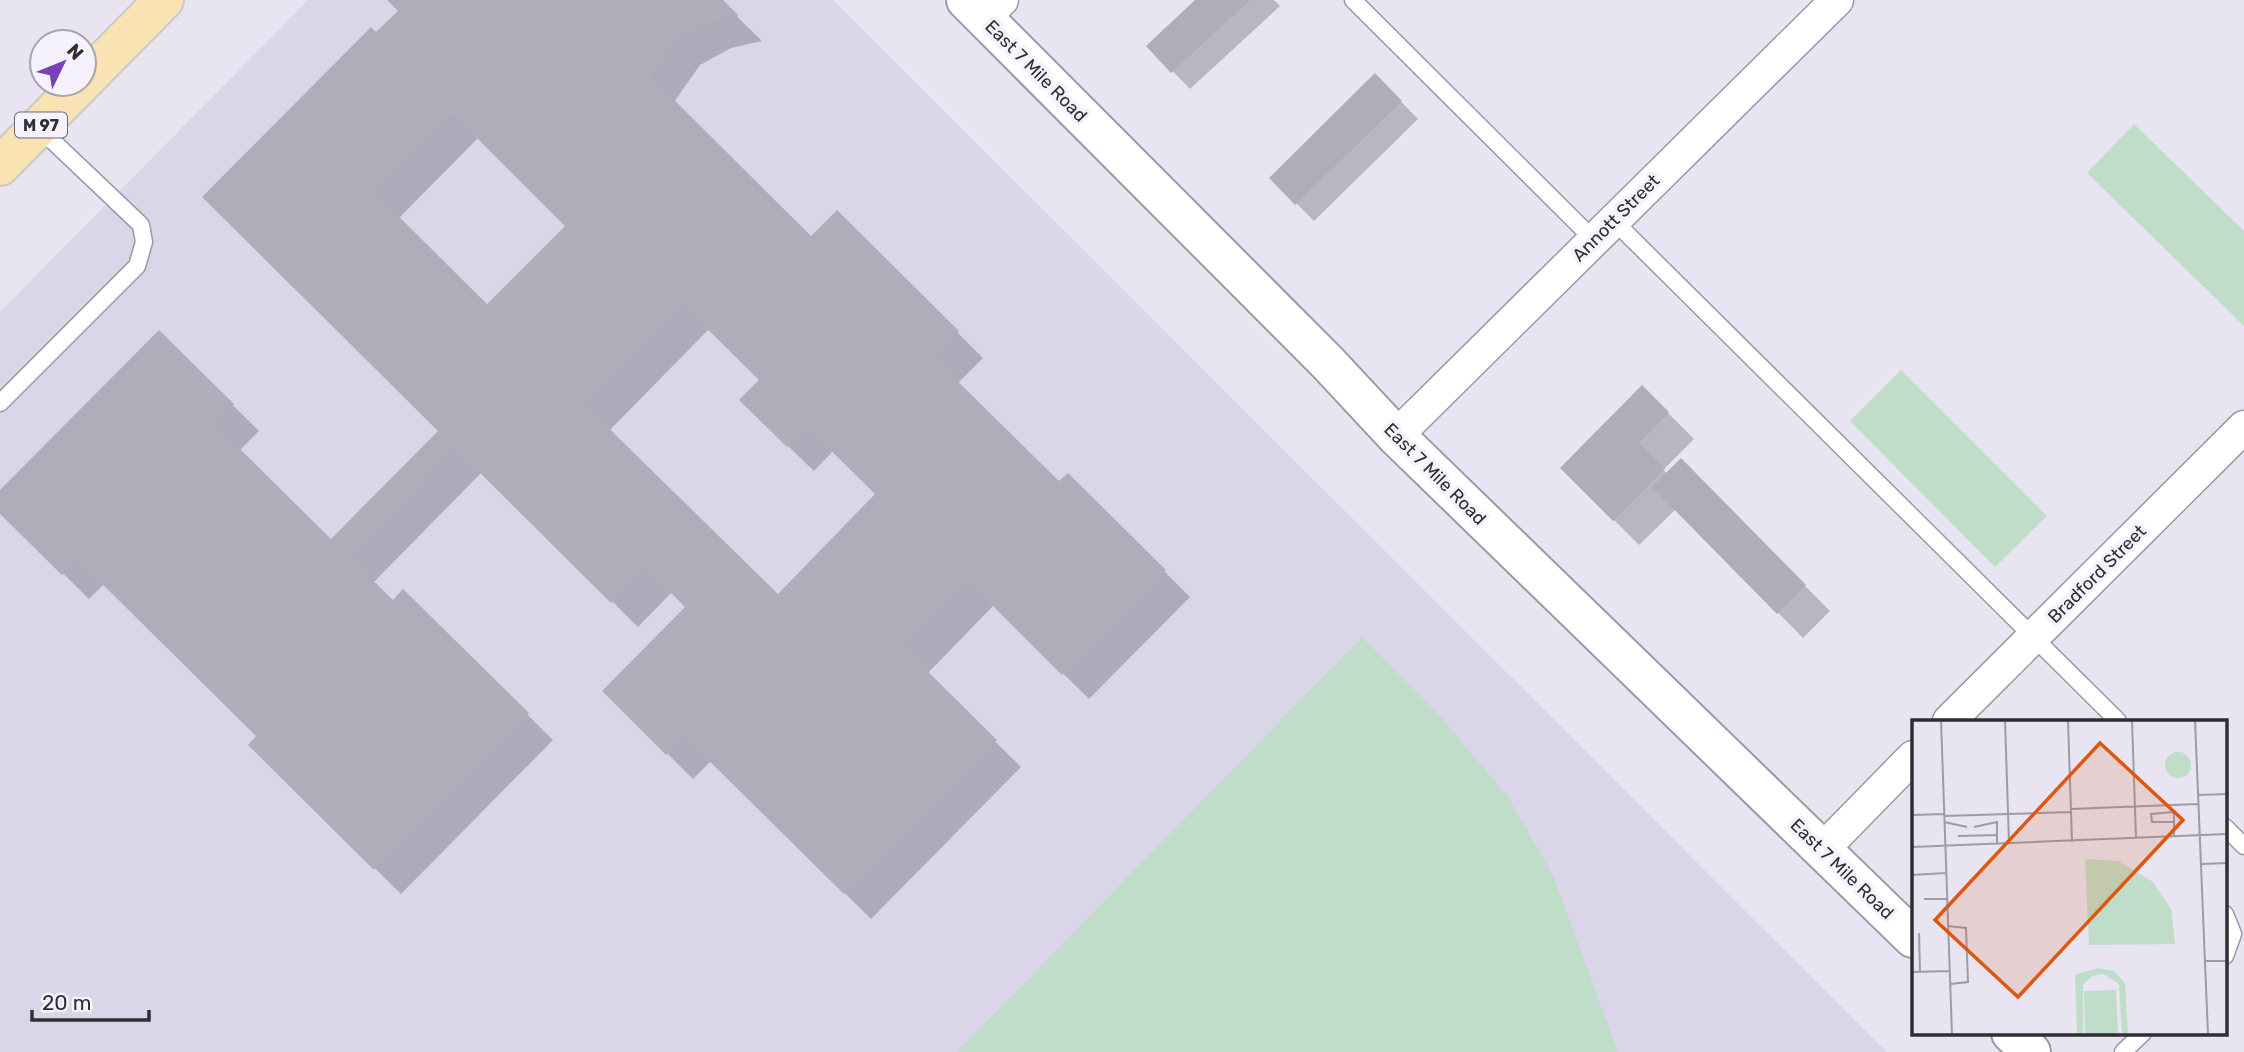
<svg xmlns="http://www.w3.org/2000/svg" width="2244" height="1052" viewBox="0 0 2244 1052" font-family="Rubik,sans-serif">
<rect width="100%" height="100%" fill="#e8e4f2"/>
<path fill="#dbd5e9" d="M308 0H833L1887 1052H0V312Z"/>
<path fill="#bfddc8" d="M2134 124 2244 231V326L2087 173Z
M1901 370 2047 516 1995 567 1850 421Z
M1362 637 1439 715 1508 797 1553 875 1618 1052H957Z"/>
<path fill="#0003" fill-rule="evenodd" d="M389 0H720L762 41 731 48 700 65 674 102 811 238 837 213 983 358 958 383 1059 484 1068 475 1190 597 1089 699 994 605 927 674 1021 767 871 919 711 761 693 779 604 691 687 607 672 592 638 627 482 472 373 583 393 602 403 592 553 740 401 894 251 745 259 736 104 584 89 599 0 511V493L159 332 259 431 239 451 331 542 440 431 204 197 400 11ZM479 137 568 226 487 306 399 218ZM709 329 761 380 767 426 814 471 833 451 878 494 778 596 609 431Z
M1197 0H1274L1280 6 1190 89 1148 46Z
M1375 75 1418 119 1314 221 1271 178Z
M1642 387 1694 439 1663 470 1668 474 1681 461 1830 611 1803 638 1676 509 1639 545 1562 468Z"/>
<path fill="#b0acba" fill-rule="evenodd" d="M387 0H723L739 16 705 23 674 39 650 76 811 236 837 210 959 331 933 357 1059 481 1068 473 1166 570 1062 675 968 581 903 647 997 740 844 894 685 737 666 755 602 691 685 607 646 568 611 603 455 448 349 557 393 600 403 589 529 713 374 870 248 745 256 736 78 560 62 575 0 514V490L159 330 234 404 215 424 331 539 438 431 202 197 371 27 376 32 398 11ZM452 113 565 226 487 304 374 192ZM683 305 759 380 739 400 787 447 807 427 875 494 778 594 585 405Z
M1195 0H1250L1171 73 1146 46Z
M1375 73 1402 101 1295 205 1269 178Z
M1642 385 1669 412 1639 443 1665 469 1613 521 1560 468Z
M1681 458 1806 585 1777 614 1652 487Z"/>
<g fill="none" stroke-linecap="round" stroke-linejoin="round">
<g stroke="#9c98a5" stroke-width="19">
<path id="service" d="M1353 0 1594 240
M1614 221 2118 721
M0 403 137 266 144 242 141 225 38 127
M2225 827 2244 846
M2225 914 2233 934 2225 956
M2123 1052 2143 1033"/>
</g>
<g stroke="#9c98a5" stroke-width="35">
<path id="minor" d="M984 18 1002 0
M1396 436 1837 0
M1949 721 2244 427
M1822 850 1913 757"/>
</g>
<g stroke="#9c98a5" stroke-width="42">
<path id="tertiary" d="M966 0 1328 363 1396 436 1913 938
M2011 1033 2031 1052"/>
</g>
<g stroke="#c9c9ca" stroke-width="42">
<path id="primary" d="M84 81 164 0
M0 166 81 84"/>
</g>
<use href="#service" stroke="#fff" stroke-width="16"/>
<use href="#minor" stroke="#fff" stroke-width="32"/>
<use href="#tertiary" stroke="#fff" stroke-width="38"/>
<use href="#primary" stroke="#f9e3b3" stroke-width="38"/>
</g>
<g text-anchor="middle" stroke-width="7" stroke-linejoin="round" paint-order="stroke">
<rect fill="#f5f2fd" stroke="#6b6970" stroke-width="2" x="15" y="112.5" width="52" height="25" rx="5"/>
<g font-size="16" font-weight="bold" fill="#302e33">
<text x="41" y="131">M 97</text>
</g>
<g font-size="18" fill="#302e33" stroke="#f5f2fd">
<text transform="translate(1036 71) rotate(45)" y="6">East 7 Mile Road</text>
<text transform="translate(1616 218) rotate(-45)" y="6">Annott Street</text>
<text transform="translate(1435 474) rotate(45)" y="6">East 7 Mile Road</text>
<text transform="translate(2097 574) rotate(-45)" y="6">Bradford Street</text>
<text transform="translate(1842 869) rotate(44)" y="6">East 7 Mile Road</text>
</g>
</g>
<g transform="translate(1912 720)">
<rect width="315" height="315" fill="#e8e4f2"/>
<path d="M253 45a13 13 0 1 1 26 0a13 13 0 1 1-26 0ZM173 139 206 141 241 162 259 189 263 224 177 225ZM186 248 202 251 213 263 216 315H210L207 264 192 254 180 256 171 265V315H165L163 255ZM204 270 206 315H173L172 271Z" fill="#bfddc8"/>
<path fill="none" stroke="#9e9ba6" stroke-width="2" d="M29 0 40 315M93 0 97 123M156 0 160 122M220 0 224 118M283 0 296 315M286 75 315 74M159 89 286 84M0 95 32 94M32 96 159 92M32 102 55 107M262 102H240L239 94 261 92 262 94V116M62 107 85 102V124M46 116 85 115M0 127 315 114M290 144 315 143M0 155 34 153M12 179H35M36 206 54 208 56 262 38 264M7 213 8 252M293 241H315M0 252 38 251"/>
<path fill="#df570e" fill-opacity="0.15" stroke="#df570e" stroke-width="3.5" d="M188 23 271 100 106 277 23 200Z"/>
<rect width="315" height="315" fill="none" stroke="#302e33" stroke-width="3.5"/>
</g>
<g transform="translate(63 63) rotate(47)"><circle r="33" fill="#f5f2fd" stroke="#a6a4ac" stroke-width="2"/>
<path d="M0-5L12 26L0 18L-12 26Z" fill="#7940b7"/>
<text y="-10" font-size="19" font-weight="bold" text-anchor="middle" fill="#302e33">N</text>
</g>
<path d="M32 1010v10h117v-10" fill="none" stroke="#302e33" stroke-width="3.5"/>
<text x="42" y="1010" font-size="21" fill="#302e33" stroke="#f5f2fd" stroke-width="5" paint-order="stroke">20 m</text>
</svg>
